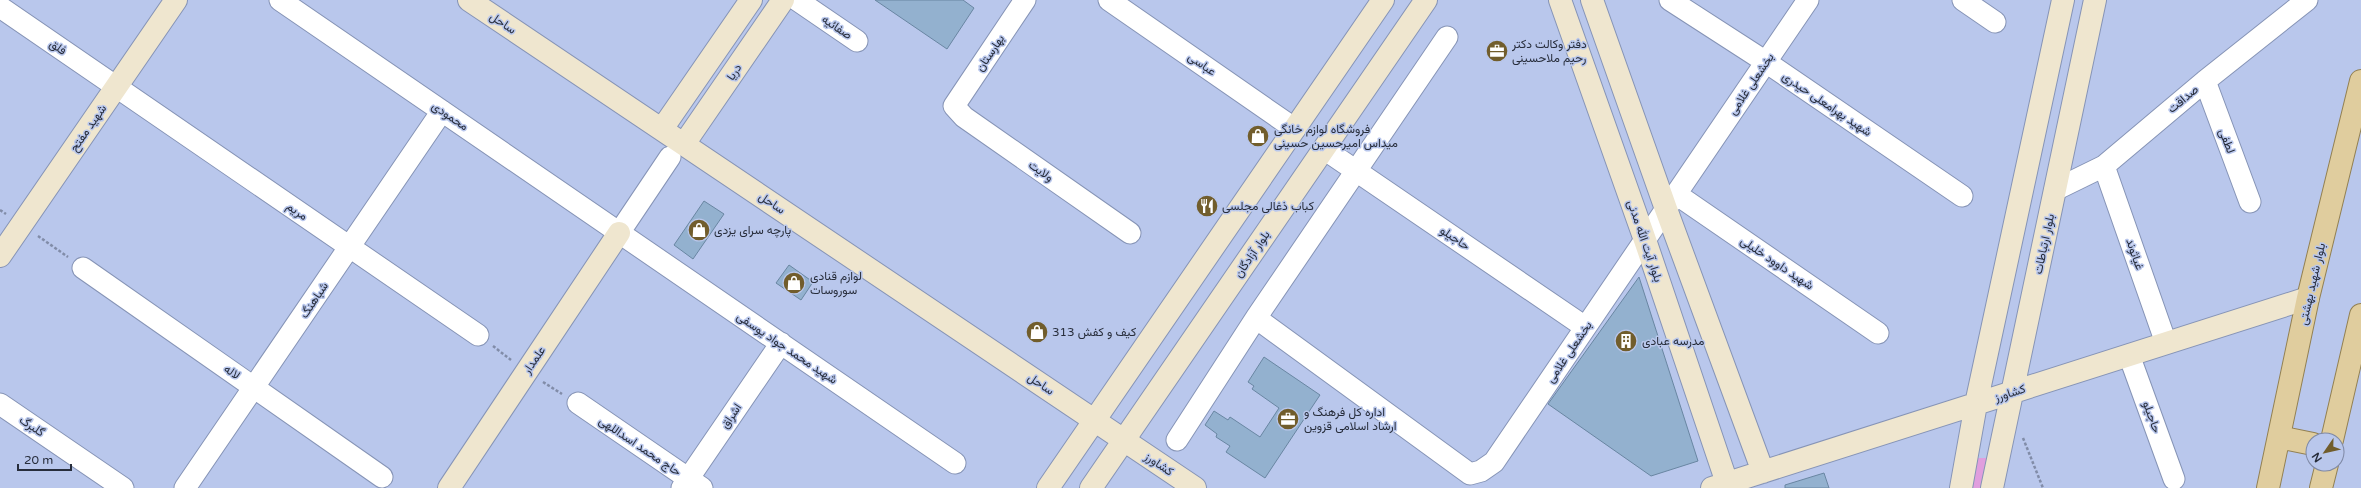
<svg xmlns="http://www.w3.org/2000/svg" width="2361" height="488" viewBox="0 0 2361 488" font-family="'Varela Round',Vazirmatn,sans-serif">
<rect width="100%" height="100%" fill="#b9c7ec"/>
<path fill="#e09ede" d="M1977 458H1986L1991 463 1992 488H1961Z"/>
<path fill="#93b1cf" stroke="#6986a2" d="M875 0H963L974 8 947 49Z
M704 201 724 214 693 259 674 245Z
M789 265 813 282 801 300 776 283Z
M1639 277 1698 461 1651 476 1548 404Z
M1264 357 1320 395 1265 478 1226 452 1230 446 1216 437 1217 434 1205 425 1214 411 1228 420 1230 417 1260 437 1279 408 1252 389 1254 386 1248 382Z
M1824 473 1829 488H1785V485Z"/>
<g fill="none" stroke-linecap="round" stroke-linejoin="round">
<g stroke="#8694b6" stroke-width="23">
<path id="street" d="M280 0 955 463
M797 0 857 41
M1025 0 954 106 964 117 1130 233
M1109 0 1295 129
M1670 0 1766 62 1962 196
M1963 0 1995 22
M0 7 478 335
M2205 81 2250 202
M1324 149 1585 327
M2104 166 2166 343
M2055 190 2104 166 2205 81 2307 0
M1676 194 1878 333
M619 233 670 157
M83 268 382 477
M1256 318 1470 474 1481 471 1494 462 1808 0
M2129 355 2174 479
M578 403 702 488
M0 404 123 488
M1177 440 1256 318 1447 37
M185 488 442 111
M682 488 781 343"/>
</g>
<g stroke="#8694b6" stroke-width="24">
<path id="secondary" d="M469 0 1195 488
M1560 0 1645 240 1727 483
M1592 0 1666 209 1763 472
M662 129 751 0
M684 144 783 0
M0 256 176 0
M449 488 619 233
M1048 488 1383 0
M1091 488 1426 0
M1712 488 2308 298
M1961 488 1976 404 2063 0
M1992 488 2095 0"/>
</g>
<g stroke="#928052" stroke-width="24">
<path id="primary" d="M2279 437 2313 444
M2332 440 2361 315
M2268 488 2308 298 2361 81
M2321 488 2327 464"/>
</g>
<path stroke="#818ca8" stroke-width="2.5" stroke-dasharray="3 2" stroke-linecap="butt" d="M0 210 6 214
M38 236 68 257
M493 346 511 360
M543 382 562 394
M2023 438 2043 488"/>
<use href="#street" stroke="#fff" stroke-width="21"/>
<use href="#secondary" stroke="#efe6cf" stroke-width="22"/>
<use href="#primary" stroke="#e0cd9e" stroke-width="22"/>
</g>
<defs>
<g id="office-disc" transform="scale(1.15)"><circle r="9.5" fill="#715d2c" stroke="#b9c7ec"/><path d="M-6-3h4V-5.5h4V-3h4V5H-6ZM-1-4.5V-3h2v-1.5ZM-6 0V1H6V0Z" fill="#fff"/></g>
<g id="shop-disc" transform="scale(1.15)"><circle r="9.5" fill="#715d2c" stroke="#b9c7ec"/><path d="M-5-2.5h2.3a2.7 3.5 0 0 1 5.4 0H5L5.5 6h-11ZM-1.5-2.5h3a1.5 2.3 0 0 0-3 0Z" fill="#fff"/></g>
<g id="restaurant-disc" transform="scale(1.15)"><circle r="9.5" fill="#715d2c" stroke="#b9c7ec"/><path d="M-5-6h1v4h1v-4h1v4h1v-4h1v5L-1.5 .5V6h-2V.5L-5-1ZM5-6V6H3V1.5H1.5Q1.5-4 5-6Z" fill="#fff"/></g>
<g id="building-disc" transform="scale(1.15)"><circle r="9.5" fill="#715d2c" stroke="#b9c7ec"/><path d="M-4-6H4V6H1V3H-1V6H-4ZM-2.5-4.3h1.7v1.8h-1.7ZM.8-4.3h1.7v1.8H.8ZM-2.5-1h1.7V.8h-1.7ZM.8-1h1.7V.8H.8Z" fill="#fff"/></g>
</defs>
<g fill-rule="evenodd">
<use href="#office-disc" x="1497" y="51"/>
<use href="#shop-disc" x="1258" y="136"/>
<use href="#restaurant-disc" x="1207" y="206"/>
<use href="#shop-disc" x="699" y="230"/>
<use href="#shop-disc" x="794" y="283"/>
<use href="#shop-disc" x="1037" y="332"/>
<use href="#building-disc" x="1626" y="341"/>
<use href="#office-disc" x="1288" y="419"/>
</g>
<g text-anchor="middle" stroke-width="3" stroke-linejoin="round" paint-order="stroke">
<g font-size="12" fill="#272d3b" stroke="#b9c7ec">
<text transform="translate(503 23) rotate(34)" y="4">ساحل</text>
<text transform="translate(837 27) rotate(34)" y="4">صفائیه</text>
<text transform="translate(58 47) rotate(34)" y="4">فلق</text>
<text transform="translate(990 53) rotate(-56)" y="4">بهارستان</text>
<text transform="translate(1202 64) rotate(35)" y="4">عباسی</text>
<text transform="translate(734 72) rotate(-56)" y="4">دریا</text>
<text transform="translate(1751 84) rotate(-56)" y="4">بخشعلی غلامی</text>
<text transform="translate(2183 99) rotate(-40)" y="4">صداقت</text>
<text transform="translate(1827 104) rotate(34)" y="4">شهید بهرامعلی حیدری</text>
<text transform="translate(450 116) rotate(34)" y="4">محمودی</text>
<text transform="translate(88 128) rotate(-55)" y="4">شهید مفتح</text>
<text transform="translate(2227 141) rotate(69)" y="4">لطفی</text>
<text transform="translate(1041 171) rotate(35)" y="4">ولایت</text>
<text transform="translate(772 203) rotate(34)" y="4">ساحل</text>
<text transform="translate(297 211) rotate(34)" y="4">مریم</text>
<text transform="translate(1455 238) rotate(34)" y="4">حاجیلو</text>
<text transform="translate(1645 241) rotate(71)" y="4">بلوار آیت الله مدنی</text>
<text transform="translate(2044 244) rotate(-78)" y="4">بلوار ارتباطات</text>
<text transform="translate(1252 254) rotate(-56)" y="4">بلوار آزادگان</text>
<text transform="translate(2135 254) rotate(71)" y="4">غیاثوند</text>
<text transform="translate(1777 263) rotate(34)" y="4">شهید داوود خلیلی</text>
<text transform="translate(2312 284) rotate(-77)" y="4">بلوار شهید بهشتی</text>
<text transform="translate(314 300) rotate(-56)" y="4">شباهنگ</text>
<text transform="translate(787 348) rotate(34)" y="4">شهید محمد جواد یوسفی</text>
<text transform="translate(1569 352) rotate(-56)" y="4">بخشعلی غلامی</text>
<text transform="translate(534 360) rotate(-56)" y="4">علمدار</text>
<text transform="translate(232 372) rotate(35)" y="4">لاله</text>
<text transform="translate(1041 384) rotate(34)" y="4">ساحل</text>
<text transform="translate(2010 393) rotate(-18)" y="4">کشاورز</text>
<text transform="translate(731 416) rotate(-56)" y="4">اشراق</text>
<text transform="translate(2152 417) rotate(70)" y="4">حاجیلو</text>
<text transform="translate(32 426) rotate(34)" y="4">گلبرگ</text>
<text transform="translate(640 446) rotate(34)" y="4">حاج محمد اسداللهی</text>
<text transform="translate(1159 464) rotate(34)" y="4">کشاورز</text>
</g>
<g font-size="12" fill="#272d3b" stroke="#b9c7ec" text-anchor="start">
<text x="1512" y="48">دفتر وکالت دکتر<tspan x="1512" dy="14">رحیم ملاحسینی</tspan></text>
<text x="1274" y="133">فروشگاه لوازم خانگی<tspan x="1274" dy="14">میداس امیرحسین حسینی</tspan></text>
<text x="1222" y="210">کباب ذغالی مجلسی</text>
<text x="714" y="234">پارچه سرای یزدی</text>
<text x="810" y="280">لوازم قنادی<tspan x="810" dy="14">سوروسات</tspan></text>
<text x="1052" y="336">کیف و کفش 313</text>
<text x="1642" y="345">مدرسه عبادی</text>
<text x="1304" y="416">اداره کل فرهنگ و<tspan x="1304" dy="14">ارشاد اسلامی قزوین</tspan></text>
</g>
</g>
<g transform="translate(2325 452) rotate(236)"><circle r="19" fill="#b9c7ec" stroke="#7f89a5"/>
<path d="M0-3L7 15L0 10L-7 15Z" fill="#715d2c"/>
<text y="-6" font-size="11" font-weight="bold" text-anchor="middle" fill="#272d3b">N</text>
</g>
<path d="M18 464v6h53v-6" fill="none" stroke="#272d3b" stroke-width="2"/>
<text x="24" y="464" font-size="12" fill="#272d3b" stroke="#b9c7ec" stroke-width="3" paint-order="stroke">20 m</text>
</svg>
